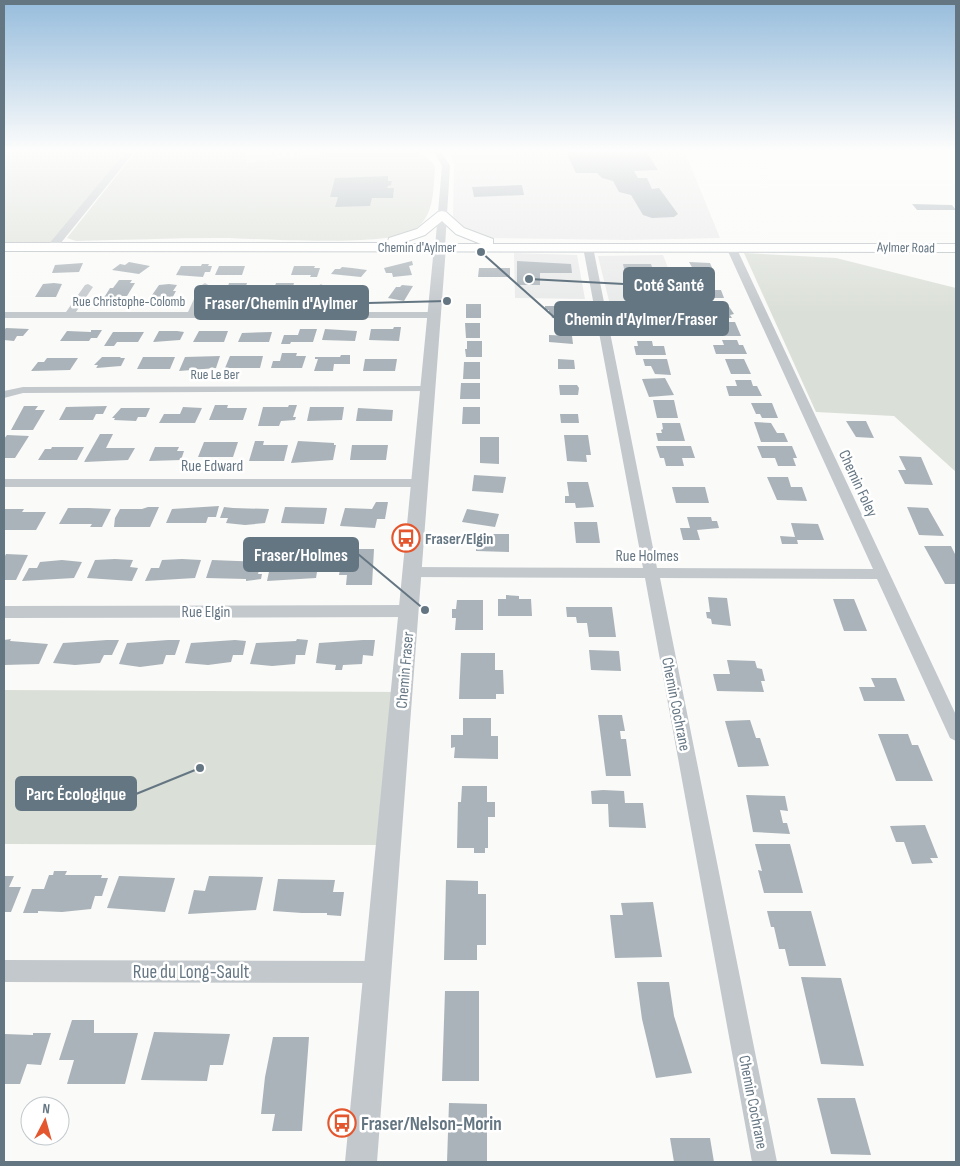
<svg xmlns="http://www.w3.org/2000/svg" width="960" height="1166" viewBox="0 0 960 1166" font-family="'Sofia Sans Condensed',sans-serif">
<rect width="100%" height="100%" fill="#fafaf8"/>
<path fill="#e8e9e9" d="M244 150H349L247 163Z
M448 150H684L720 238 627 240 486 238 466 231 455 223 453 216 454 164Z
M514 253 577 255 585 299 515 298Z
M663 255 682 305H610L598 256Z"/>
<path fill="#dadfd7" d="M4 150H132L52 247H4Z
M137 150H244L247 163 349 150H417L434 164 435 168C433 190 435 216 414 230 388 248 255 238 217 238 170 238 123 240 76 241L67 238Z
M744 253 836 258 956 288V472L894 416 816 412Z
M4 690 402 692 389 845 4 844Z"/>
<path fill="#aab3b9" d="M565 150H645L658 170 634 171 638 178H647L652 189 659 188 678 214 674 217 652 218 643 215 631 195 619 192 613 181 602 178 597 173H576Z
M388 176V181H392L391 185 388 186 387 188H394L393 198H372L370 206 335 207 338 197H330L335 178Z
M522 185 524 195 474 197 472 187Z
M912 204 952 205 956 210H917Z
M412 261 413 265 409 266 412 275 393 277 392 273H386L384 268Z
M517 261 571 264 572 273H540V285H517Z
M129 262 150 266 139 274 112 270 120 264 125 265Z
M689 262 710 263 713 270 709 272 710 276H697Z
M83 263 79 272 52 273 55 265Z
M202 264H209L208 266H212L210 272H205L203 277 176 275 181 266H201Z
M623 264H651L656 278H626Z
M219 266H245L242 275H215Z
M294 266H315L314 268H320L317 277H310L311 275H291Z
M342 267 352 268 367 270 361 277 331 274 335 269H340Z
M479 268H510V277H478Z
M119 280H132L130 283H135L127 296H121L118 301H102L110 288H113Z
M229 283H247L246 286H251L246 296H226L231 286H228Z
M276 283H294L290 297H271Z
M43 284 54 283 62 284 56 297H35Z
M169 284 177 285 173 291H176L170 302 156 301 158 299 150 298 159 285Z
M402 285 413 286 404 301 388 298 396 287H400Z
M350 286H367L365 301H347L352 289H349Z
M693 290H721L724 298H696Z
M466 304H481V318H466Z
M705 305H728L734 314 730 315 732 318H712Z
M545 306H566L564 318H552L551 314H549V310H545Z
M632 321H653L657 335H635Z
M713 322H735L741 336H718Z
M465 323H480V338H466Z
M394 327H401L399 341 369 340 371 329H393Z
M6 328 29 329 23 336H17L14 341 4 340V330Z
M300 329H317L313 342H291L290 344H281L284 335H298Z
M325 329 357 331 355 341 322 340Z
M91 330H102L97 338H91L89 341H60L67 331 91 332Z
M159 331H177L184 332 180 340 153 342Z
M199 331H228L224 342H193Z
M113 332H144L138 342H117L114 346H104Z
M272 332 269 342H238L242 333Z
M549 335 572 336 573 344 549 342Z
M722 340H737L739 345H743L747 354H716L713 345H724Z
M467 341H482V357H466L465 349H467Z
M637 341H652L653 346H664L666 355H636L634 346H638Z
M282 353H297L296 356H306L302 368H271L273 361H280Z
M341 355H350V364H334L333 371H314L318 359H315V357H340Z
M220 356 216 368 179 371 185 357Z
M230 356H263L260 368H225Z
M102 357H121L120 358H125L121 366 96 368 98 365H94Z
M143 357H175L170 369H137Z
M47 358H78L70 370 31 371 38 362H44Z
M365 359H397L395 371H363Z
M558 359 574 360 575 369H558Z
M643 359H667L671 375 655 374 651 366H645Z
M725 359H744L751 374H731Z
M464 362H480V379H463Z
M665 378 674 395 649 397 642 379Z
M735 380H751L753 386H757L762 396H729L726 386H737Z
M461 383H480V399H460Z
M559 385H577L579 388 578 395H560Z
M653 400H674L678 418H657Z
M751 403H772L778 418H762L760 414H756Z
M215 405H228L227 408H247L243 420H209Z
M289 405H297L293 417H296L295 420 281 421 279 426H258L263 407H288Z
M24 406H38L35 410H45L33 430H11Z
M107 406 103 414H96L93 420H59L66 407Z
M183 407 202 408 195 423H159L164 414H180Z
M310 407H344L342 420 307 421Z
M463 407H480V424H462Z
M121 408H150L146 417H138L136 421 114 420 115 418H112Z
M358 408 393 410 392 421H356Z
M560 414H578L579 423H561Z
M846 421H866L874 438 856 437Z
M754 422 771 423 777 433H784L788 442H761Z
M662 423H680L685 441H658L656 433H662L661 430 663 429Z
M100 434H113L106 448H135L128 460 84 462Z
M7 435 29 436 15 458H5L4 460V439Z
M564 435H588L591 455H586L587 462 567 461Z
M480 437H499V464L480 463Z
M255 441H264L263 445H288L284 461H249Z
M298 441 334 443V445H336L333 460 291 463Z
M204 442H238L233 457H198Z
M352 445H388L386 460H350Z
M656 446H691L695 458H682L684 466H666L664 458H660Z
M757 446H792L797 458H793L796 466H778L775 458H762Z
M52 447H84L77 460H38L45 449H51Z
M155 447H179L177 451H184L181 460 149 461Z
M899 456 921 457 933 485 905 484 898 470H906Z
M474 475 506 477 503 493 472 491Z
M767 477H788L791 487H802L807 501 777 500Z
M567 482H588L594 507 576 508 575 503H565V496H569Z
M672 487H705L709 503H676Z
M376 502H388L385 519H377L375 528 340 526 345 508 372 509Z
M219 506 216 517H208L206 523H166L172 509Z
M148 507H159L150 527H114L115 518 120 509H142Z
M224 507 233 508 269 509 265 523 245 525 226 523 228 518H220Z
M285 507 327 508 324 524 281 523Z
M907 507 928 508 944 536 919 535Z
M68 508H88L111 509 102 527H90L92 524H59Z
M4 509H24L22 512H46L36 530H4Z
M467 509 499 514 495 527 462 522Z
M687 517H711L712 521H717L719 528 697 530 700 540H683L680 528H690Z
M574 522H597L600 543H576Z
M791 523 818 524 824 540H797L798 544H782L780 536 795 537Z
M463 534H509V552L476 551V546L463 545Z
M924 546H951L956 556V584H945Z
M351 549H374L372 585H346L347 575H339L341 564H348Z
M6 554 28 555 16 580H4V558Z
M300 558 319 560 316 578 267 581 270 567H278L280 560Z
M115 559 133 560 130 567 138 568 132 581 87 578 95 560Z
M182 559 201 560 195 578 145 581 151 568H159L162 560Z
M62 560 82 562 74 578 22 581 29 568H37L40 562Z
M212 560 261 562 258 574H262L261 579 246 581V579L206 578Z
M506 595 519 596V599H531L532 616H498V599H506Z
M708 597 727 598 731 626 712 624 711 619 707 618 706 612H710Z
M833 599H854L867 631H844Z
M457 600H483V630H455L456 618H452V609H456Z
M566 607H612L616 637H589L587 623H577L576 617H567Z
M11 639 10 641 48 644 39 664 4 665V640Z
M297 639 308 640 305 655H296L295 664 272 666 250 664 256 643 296 641Z
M107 640H119L112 655H104L100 663 75 665 53 663 63 643Z
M168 640H180L175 655H166L163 664 140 667 119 664 127 643Z
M235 640 246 641 243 655H233L231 662 208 665 185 663 191 643Z
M363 640H375L373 656 363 655 362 664 343 665 342 670H335L336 665 316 663 319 643Z
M589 650 619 651 621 671 591 670Z
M461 653H495V670H503L504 694H496V699H459Z
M727 660 755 661 757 668 762 669 765 681H761L764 692 717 691 713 674H730Z
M871 678H896L905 701H864L859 687H875Z
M598 715H622L625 731H620L621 739H626L631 776H606Z
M463 718H491V736H498V759L454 758 455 747 451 748V735H463Z
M750 720 756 738H760L769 766 738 767 725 721Z
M878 734H908L912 745H918L933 781H896Z
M462 786H487V802H495V817H488V848H485V853H474V848H457L458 802H461Z
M603 790 624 791 625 803H643L646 828 609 827 608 804H592L591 791Z
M746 795 785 796 788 811 780 810 783 823H787L790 834 753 832Z
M925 825 938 858H930L933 863 912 864 904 842H896L890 826Z
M755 844H790L803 893H764L758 870 762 871Z
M54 871H67L65 875H102L101 878H108L102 896H95L91 909 62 912 38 911V913H23L32 889H44L49 875H53Z
M4 876H14L9 887H21L11 912H4Z
M119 876 175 878 165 912 107 908Z
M209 876 263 877 256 910 188 914 194 890 205 891Z
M278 879 335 880 333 892H344L341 916 327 915V913H302L273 911Z
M446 880 478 881V894H486V945H477V960H444Z
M653 902 662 957 615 958 610 915H623L621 903Z
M767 911H811L826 966H789L785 949H779L774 927H771Z
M801 977 841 978 864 1066 821 1064Z
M637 982H669L674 1016 692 1073 656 1078 642 1019Z
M445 991H479V1081H442Z
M72 1020H94V1033H138L125 1084H67L74 1060H59Z
M154 1032 230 1034 223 1065H210L207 1081 141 1080Z
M33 1033H51L41 1065 27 1064 20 1084H4V1034L33 1035Z
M273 1037H309L302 1131H272L275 1114H261L265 1077Z
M817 1098H855L871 1155 831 1154Z
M449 1103 487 1104V1162H447Z
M670 1138H710L714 1162H674Z"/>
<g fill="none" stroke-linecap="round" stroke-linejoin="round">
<g stroke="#b3babf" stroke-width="2">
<path id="secondary" d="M442 211 446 212 464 228 493 239V244H956V252L4 251V243H389L388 241 389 238 417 229 438 212ZM442 221 456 234 481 244H399L425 235Z"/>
</g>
<path fill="#c3c8cc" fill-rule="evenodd" d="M433 150H440L450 166 445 247 440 250 435 247 442 166Z
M588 244 593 247 657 568 873 569 726 247 731 244 736 247 956 715V741L950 738 877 579 660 578 777 1162H752L645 578 412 577 407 576 405 572 407 568 412 567 643 568 583 247Z
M205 283 210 286 199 312H309L316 287 321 284 326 287 319 312H434L439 315 434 318H4V312H66L85 285 88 284 93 287 76 312H188L200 286Z
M428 386 432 387 434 389 432 391 23 393 4 398V391L23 387Z
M4 479H420L427 483 420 487H4Z
M409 605 414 607 417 611 414 615 409 617 4 618V606Z
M4 960 378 961 386 964 389 972 386 980 378 983 4 982Z"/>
<path fill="#c3c8cc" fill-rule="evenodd" d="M127 150H136L56 249H48L46 247 48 245Z
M440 244 446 247 377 1162H345L434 247Z"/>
<use href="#secondary" fill="#fff" fill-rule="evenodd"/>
</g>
<linearGradient id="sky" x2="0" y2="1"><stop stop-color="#96bcdc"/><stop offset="0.48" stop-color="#fdfdfc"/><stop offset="1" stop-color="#fdfdfc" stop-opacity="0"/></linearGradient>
<rect width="960" height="314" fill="url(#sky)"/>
<defs>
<g id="bus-ring" transform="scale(1.4375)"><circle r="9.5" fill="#fff" stroke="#e4572e" stroke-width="1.5"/><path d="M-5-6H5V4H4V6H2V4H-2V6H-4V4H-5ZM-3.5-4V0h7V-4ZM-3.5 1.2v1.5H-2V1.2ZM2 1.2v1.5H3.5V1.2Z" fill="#e4572e"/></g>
</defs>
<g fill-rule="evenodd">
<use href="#bus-ring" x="406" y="538"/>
<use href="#bus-ring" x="342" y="1123"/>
</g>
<g text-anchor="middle" stroke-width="5" stroke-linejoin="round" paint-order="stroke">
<g font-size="14" fill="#657683" stroke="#fff">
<text x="417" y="252">Chemin d'Aylmer</text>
<text transform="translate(906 247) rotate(1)" y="5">Aylmer Road</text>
<text x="129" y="306">Rue Christophe-Colomb</text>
<text x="215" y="379">Rue Le Ber</text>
</g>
<g font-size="16" fill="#657683" stroke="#fff">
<text x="212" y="471">Rue Edward</text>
<text transform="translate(859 483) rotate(65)" y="6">Chemin Foley</text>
<text x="647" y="561">Rue Holmes</text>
<text x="206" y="617">Rue Elgin</text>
<text transform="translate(404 670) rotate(-85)" y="6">Chemin Fraser</text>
<text transform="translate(677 704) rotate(79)" y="6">Chemin Cochrane</text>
<text transform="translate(754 1102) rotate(79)" y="6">Chemin Cochrane</text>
</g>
<g font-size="16" font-weight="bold" fill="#657683" stroke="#fff" text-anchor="start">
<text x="425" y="544">Fraser/Elgin</text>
</g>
<g font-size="19" fill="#657683" stroke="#fff">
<text x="191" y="978">Rue du Long-Sault</text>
</g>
<g font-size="19" font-weight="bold" fill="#657683" stroke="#fff" text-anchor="start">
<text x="361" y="1130">Fraser/Nelson-Morin</text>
</g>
</g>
<path fill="none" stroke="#657683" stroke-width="2" d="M529 279L624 284M447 301L368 303M481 252L555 318M425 610L358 554M200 768L136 794"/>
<g fill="#657683" stroke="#fff" stroke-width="2">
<circle cx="529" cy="279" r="5"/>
<circle cx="447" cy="301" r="5"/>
<circle cx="481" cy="252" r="5"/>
<circle cx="425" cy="610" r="5"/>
<circle cx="200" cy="768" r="5"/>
</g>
<g fill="#657683" stroke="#657683" stroke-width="2">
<rect x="624" y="268" width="90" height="33" rx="5"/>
<rect x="195" y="286" width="173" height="33" rx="5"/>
<rect x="555" y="302" width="173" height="33" rx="5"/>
<rect x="244" y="538" width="114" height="33" rx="5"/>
<rect x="16" y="777" width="120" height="33" rx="5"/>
</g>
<g font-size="18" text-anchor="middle" font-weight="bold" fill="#fff">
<text x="669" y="291">Coté Santé</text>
<text x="281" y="309">Fraser/Chemin d'Aylmer</text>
<text x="641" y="325">Chemin d'Aylmer/Fraser</text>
<text x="301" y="561">Fraser/Holmes</text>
<text x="76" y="800">Parc Écologique</text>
</g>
<rect width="960" height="1166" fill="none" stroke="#657683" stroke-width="10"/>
<g transform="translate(45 1121) rotate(6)"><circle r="24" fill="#ffffff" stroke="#c1c8cd"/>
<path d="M0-4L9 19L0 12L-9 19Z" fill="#e4572e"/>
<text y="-8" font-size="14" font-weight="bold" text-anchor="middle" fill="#657683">N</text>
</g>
</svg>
